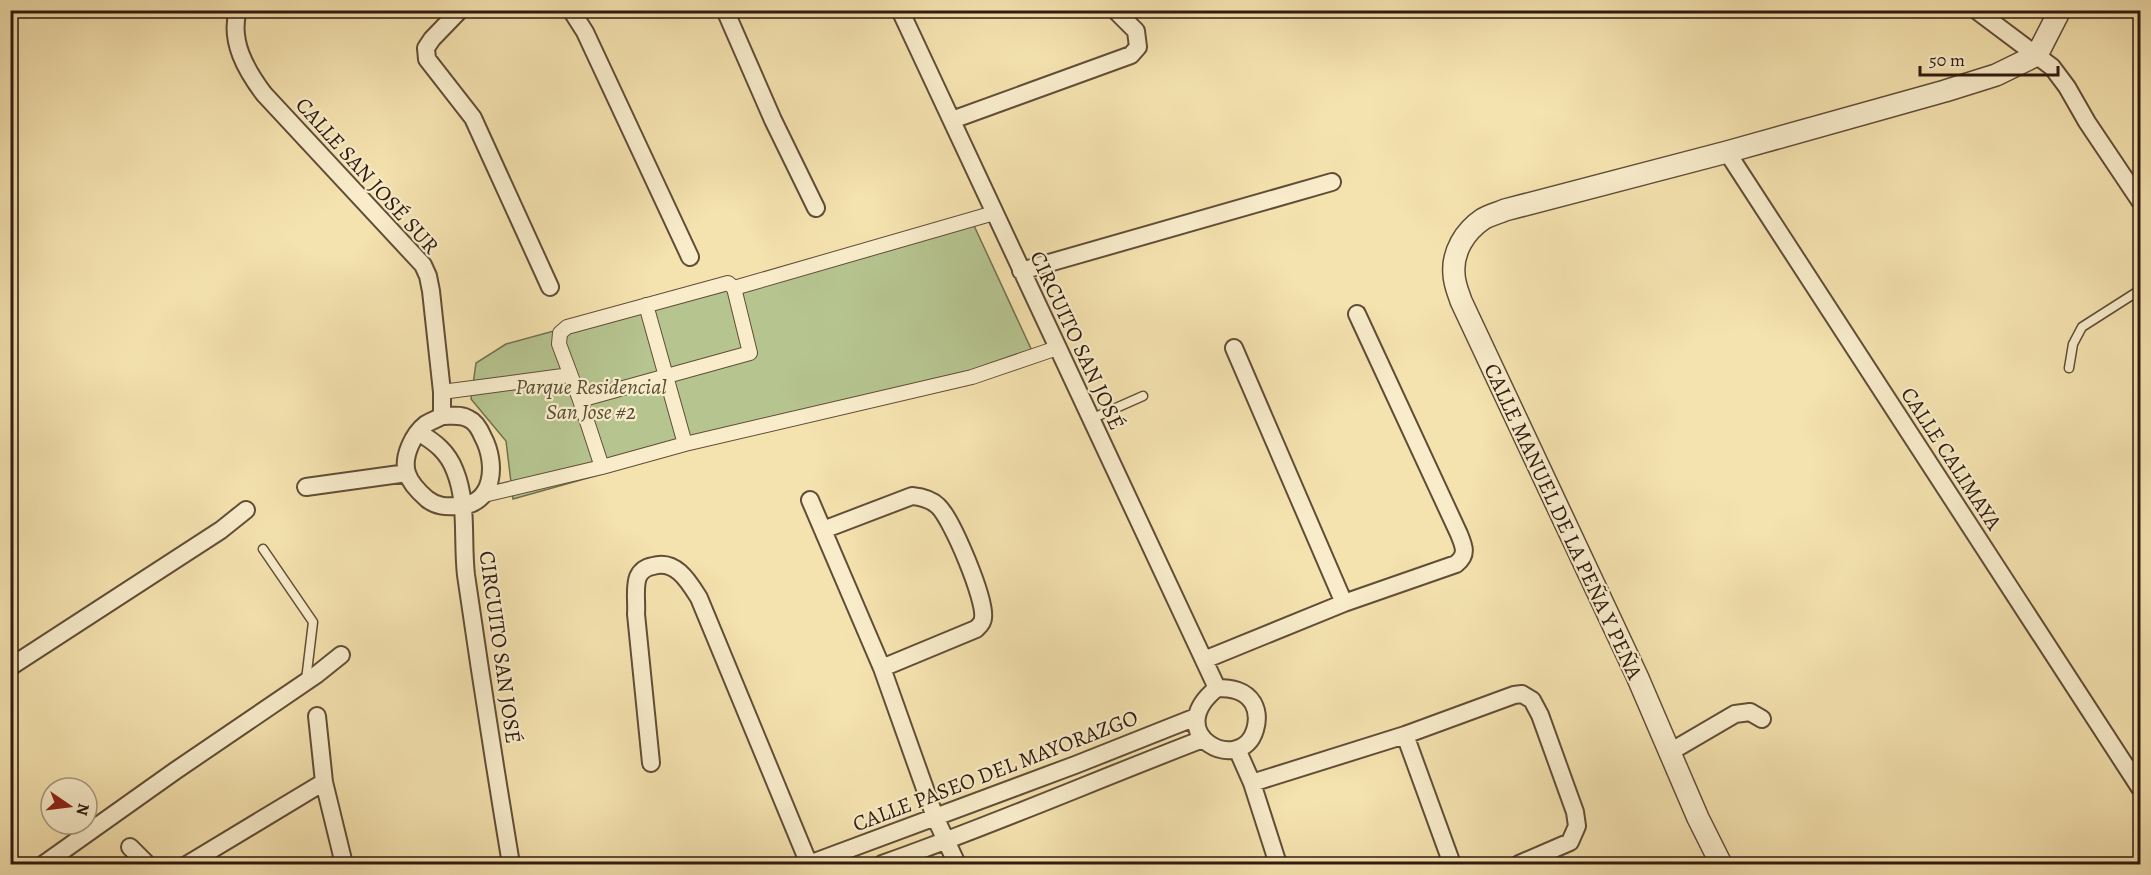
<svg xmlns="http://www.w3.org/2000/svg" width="2151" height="875" viewBox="0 0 2151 875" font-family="Alegreya,serif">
<rect width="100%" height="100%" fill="#f4e2af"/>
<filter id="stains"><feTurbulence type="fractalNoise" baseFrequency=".00333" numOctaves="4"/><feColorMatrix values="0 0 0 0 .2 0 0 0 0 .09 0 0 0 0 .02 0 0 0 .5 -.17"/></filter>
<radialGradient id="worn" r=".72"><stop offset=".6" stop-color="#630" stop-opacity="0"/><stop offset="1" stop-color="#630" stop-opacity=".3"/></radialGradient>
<path fill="#b6c48f" stroke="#73704f" stroke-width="1.5" d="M970 217 1033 353 513 499 506 441 471 399 476 363 506 344Z"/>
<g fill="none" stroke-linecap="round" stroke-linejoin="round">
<g stroke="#614d37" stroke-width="11">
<path id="service" d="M2069 368 2073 344 2082 327 2140 290
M1091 419 1143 396
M263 549 313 622 306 680"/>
</g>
<g stroke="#614d37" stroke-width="16">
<path id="pedestrian" d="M734 288 994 213
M646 305 685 444
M442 392 570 375
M580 400 750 353 734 288 728 283 567 327 560 333 559 344 580 400 602 467
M484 495 602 467 685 444 972 377 1057 348"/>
</g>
<g stroke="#614d37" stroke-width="20">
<path id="minor" d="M238 10C229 41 246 70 264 94L423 265 428 276 431 291 442 392V416
M460 10 432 39 426 48 427 59 473 118 550 287
M571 10 585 32 690 257
M725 10 773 120 816 208
M900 10 1217 688
M1976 10 2052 67 2067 87 2087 122 2140 201
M952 120 1131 55 1138 47 1136 31 1115 10
M1727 152 2140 788
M1021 271 1332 182
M1234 348 1344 603
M442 416C452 416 461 414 469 419 476 422 480 430 483 437 497 463 495 506 457 506 445 507 436 506 427 499 419 492 410 483 407 473 402 457 413 434 426 424 431 421 437 419 442 416Z
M418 432C435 442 448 452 455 471 468 503 462 540 466 575 480 672 495 768 511 864
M306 487 407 473
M810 500 882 668 935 817 957 864
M823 530 912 496C922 497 931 499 938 506 952 519 986 600 983 618 983 623 979 626 976 629L882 668
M1204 660 1344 603 1456 564C1468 555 1464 546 1459 534L1357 314
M10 667 221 530 246 510
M1217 688C1231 688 1245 690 1253 703 1258 712 1258 720 1255 730 1241 776 1159 735 1217 688Z
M317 716 324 782 344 864
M1405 735 1452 864
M1237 749 1252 783 1278 864
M1670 752 1735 714 1750 712 1762 719
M651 763 636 614C637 603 634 587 638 577 641 570 647 567 653 566 676 559 689 582 699 598L809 864 1075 765 1196 717
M1252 783 1405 735 1514 695 1522 694 1532 700 1540 715 1575 812 1577 826 1570 842 1519 864
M130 847 147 864
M44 864 175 771 316 675 341 655
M188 864 324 782
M882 864C990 826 1096 780 1203 739"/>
</g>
<g stroke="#614d37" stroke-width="24">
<path id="tertiary" d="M1721 864 1698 818 1637 676 1461 301C1458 292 1454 283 1454 274 1452 252 1465 231 1483 219 1490 215 1498 213 1505 210L1727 152 1945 91 1996 75 2037 55 2060 10"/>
</g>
<use href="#service" stroke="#f8eccb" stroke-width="8"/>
<use href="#pedestrian" stroke="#f8eccb" stroke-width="14"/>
<use href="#minor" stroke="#f8eccb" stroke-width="16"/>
<use href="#tertiary" stroke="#f8eccb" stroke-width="21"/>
</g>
<g text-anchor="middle" stroke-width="4.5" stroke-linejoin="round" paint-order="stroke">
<g font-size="22" fill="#301b0f" stroke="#f8eccb">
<text transform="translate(368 175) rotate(48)" y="8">CALLE SAN JOSÉ SUR</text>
<text transform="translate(1078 340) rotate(65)" y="8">CIRCUITO SAN JOSÉ</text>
<text transform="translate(1952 458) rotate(57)" y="8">CALLE CALIMAYA</text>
<text transform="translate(1564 521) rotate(65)" y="8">CALLE MANUEL DE LA PEÑA Y PEÑA</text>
<text transform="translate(501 647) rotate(82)" y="8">CIRCUITO SAN JOSÉ</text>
<text transform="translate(995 770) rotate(-21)" y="8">CALLE PASEO DEL MAYORAZGO</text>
</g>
<g font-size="22" font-style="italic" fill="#584e35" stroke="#f8eccb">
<text x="591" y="394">Parque Residencial<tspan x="591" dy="25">San Jose #2</tspan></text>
</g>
</g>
<rect width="2151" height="875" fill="none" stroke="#f4e2af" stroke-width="36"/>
<rect x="12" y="12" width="2127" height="851" fill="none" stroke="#301b0f" stroke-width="3"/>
<rect x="18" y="18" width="2115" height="839" fill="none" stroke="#301b0f" stroke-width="1.5"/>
<g transform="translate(69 806) rotate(104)"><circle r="28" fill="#f8eccb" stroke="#a89880" stroke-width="1.5"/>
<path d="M0-4.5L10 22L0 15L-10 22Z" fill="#8f2418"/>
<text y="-9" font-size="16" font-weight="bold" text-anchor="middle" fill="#301b0f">N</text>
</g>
<path d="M1920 66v9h138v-9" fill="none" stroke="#301b0f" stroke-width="3"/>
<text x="1929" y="66" font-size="18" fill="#301b0f" stroke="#f8eccb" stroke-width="4.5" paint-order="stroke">50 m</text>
<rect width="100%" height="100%" filter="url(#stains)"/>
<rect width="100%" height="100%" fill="url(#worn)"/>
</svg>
